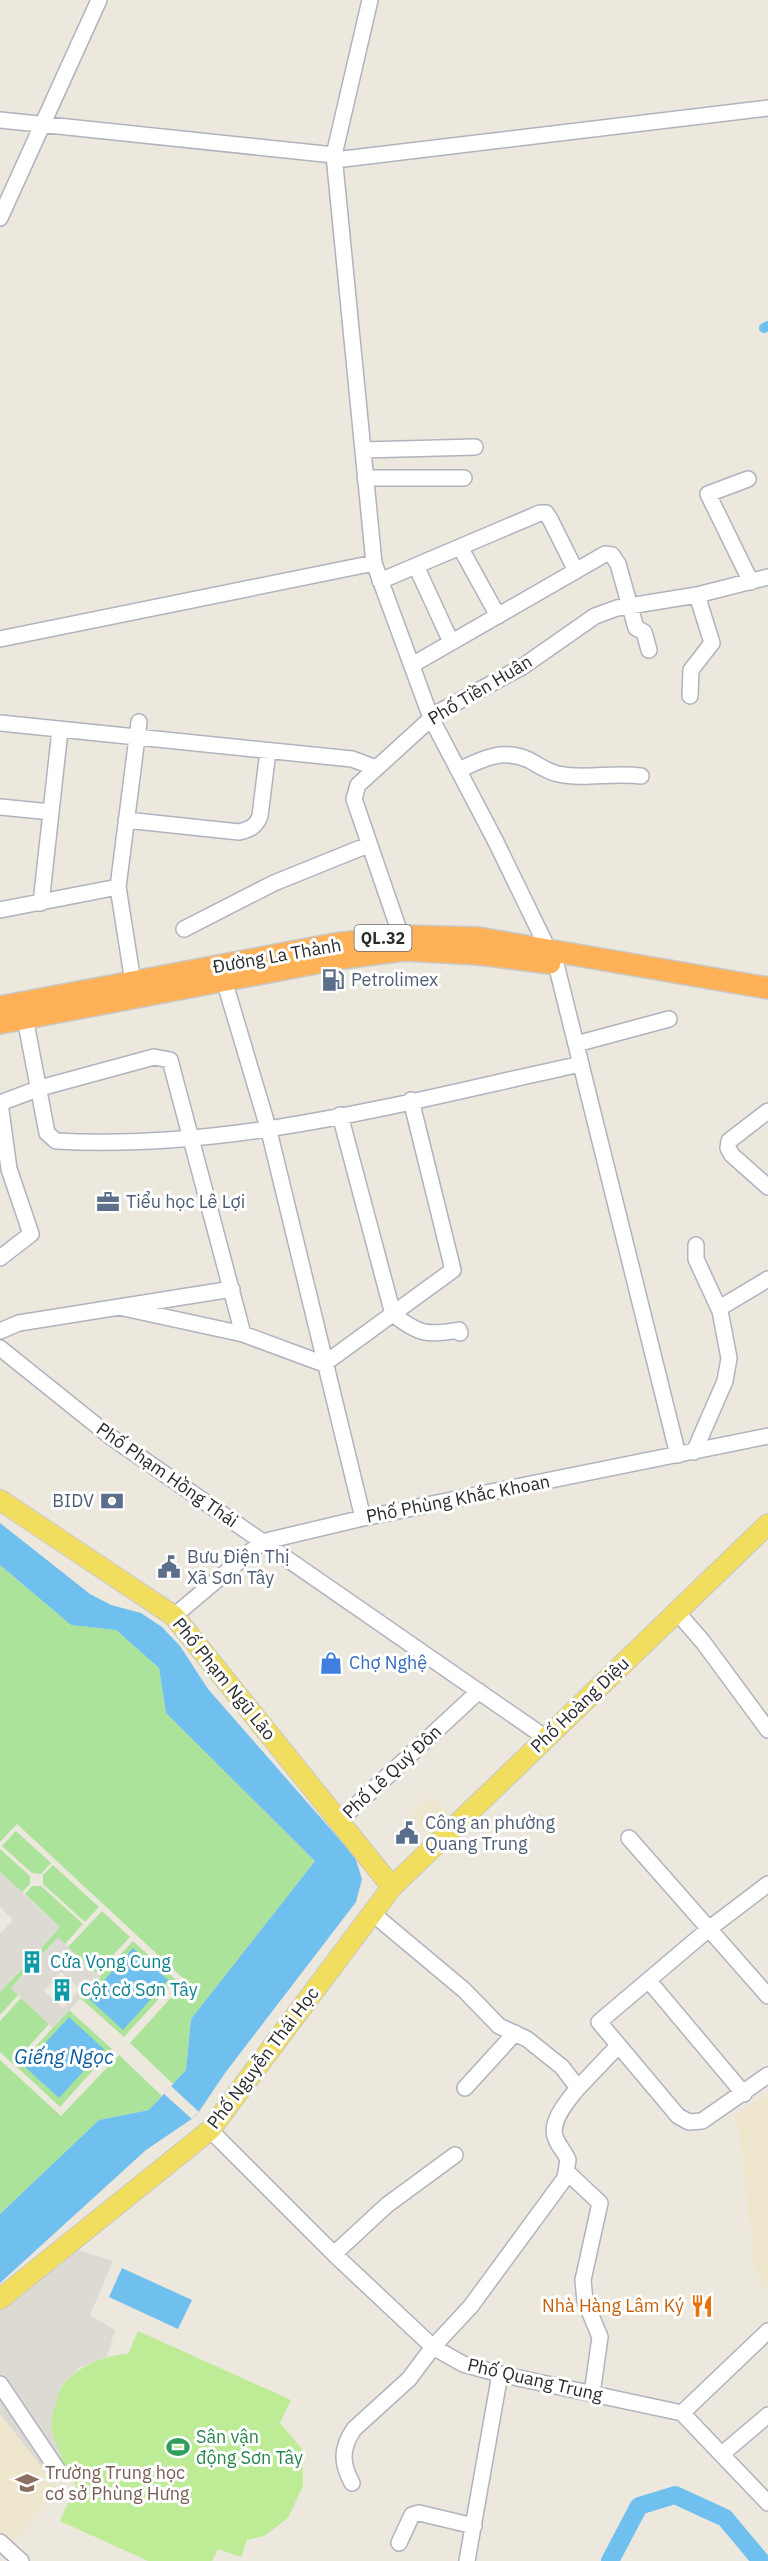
<svg xmlns="http://www.w3.org/2000/svg" width="768" height="2561" viewBox="0 0 768 2561" font-family="'IBM Plex Sans',sans-serif">
<rect width="100%" height="100%" fill="#ede8dd"/>
<path fill="#eee7cd" d="M432 1795 454 1820 432 1838 410 1816Z
M768 2093V2290L755 2270 739 2130 733 2118Z
M0 2414 59 2490 10 2544 0 2535Z"/>
<path fill="#abe39a" d="M0 1565 71 1625 116 1630 159 1668 166 1713 315 1861 191 2019 186 2070 173 2084 130 2043 186 1981 17 1824 0 1842Z
M16 1831 51 1863 41 1874 32 1873 2 1846Z
M0 1849 30 1876V1884L22 1892 0 1872Z
M53 1865 99 1907 85 1922 43 1884V1875Z
M32 1886H41L83 1924 65 1944 58 1938 39 1957 36 1954 60 1927 25 1894Z
M102 1911 130 1937 96 1973 68 1947Z
M133 1941 176 1980 124 2037 80 1998Z
M24 1967 27 1970 11 1988 18 1995 0 2015V1992Z
M21 1998 49 2024 13 2064 0 2052V2021Z
M69 2010 112 2049 60 2107 17 2067Z
M119 2055 162 2096 149 2110 99 2120 0 2214V2060L61 2116Z"/>
<path fill="#beeb95" d="M138 2331 291 2400 280 2423 302 2449 303 2486 288 2518 264 2536 247 2540 241 2557 218 2549 212 2561H148L60 2521 76 2485 57 2464 62 2456C29 2403 73 2357 128 2354Z"/>
<path fill="#dddad4" fill-rule="evenodd" d="M0 1872 60 1927 0 1992V1934L13 1920 0 1907Z
M58 1937 100 1977 53 2028 11 1988ZM61 1972 80 1989 63 2008 44 1991Z
M75 2249 113 2261 90 2315 115 2330 107 2356 80 2367 61 2386 52 2416 51 2431 62 2456 48 2475 0 2414V2309Z"/>
<path fill="#70c0ef" d="M0 1523 90 1594 111 1605 141 1613 162 1627 180 1646 208 1689 355 1857 362 1879 356 1902 225 2073 196 2116 146 2150 0 2283V2214L99 2120 149 2110 186 2070 191 2019 315 1861 166 1713 159 1668 116 1630 71 1625 0 1565Z
M133 1948 168 1980 123 2030 88 1998Z
M69 2017 104 2049 59 2098 24 2066Z
M122 2268 192 2300 178 2329 109 2297Z"/>
<path fill="#ede8dd" d="M171 2086 199 2112 192 2119 164 2094Z"/>
<g fill="none" stroke-linecap="round" stroke-linejoin="round">
<path stroke="#70c0ef" stroke-width="10" d="M764 328 768 326"/>
<path stroke="#70c0ef" stroke-width="18" d="M610 2561 639 2506 675 2495 725 2518 761 2561"/>
<g stroke="#b1b2bf" stroke-width="18">
<path id="minor" d="M0 120 334 155 374 563 431 718 495 840 548 949
M334 155 370 0
M335 160 768 108
M0 218 99 0
M363 450 475 447
M365 478H464
M748 479 708 494 751 582
M460 547 498 616
M416 566 451 642
M380 581 540 513H546L550 519 576 571
M0 639 374 563
M412 665 605 554 612 555 618 564 636 628 644 632 649 650
M690 696 691 670 712 643 697 595
M0 723 352 759 376 768
M459 770C482 759 503 748 529 760 538 765 548 772 558 774 585 780 613 772 641 776
M0 807 51 812
M126 820 239 832C250 829 256 827 260 816L268 751
M41 903 60 730
M0 910 118 887
M184 929 274 883 368 845
M401 936 354 799 358 785 437 713 522 667 595 616 617 608 697 595 768 577
M556 964 678 1455
M224 980 269 1131 363 1518
M133 982 118 887 139 722
M25 1018 47 1133 56 1141C234 1151 409 1101 581 1064
M576 1044 669 1019
M0 1103 40 1088 154 1057 170 1060 243 1334
M768 1111 729 1141 728 1148 732 1155 768 1187
M340 1115 393 1314C418 1334 427 1336 459 1330L460 1333
M696 1245V1259L720 1311
M0 1258 31 1234 9 1169 0 1103
M119 1307 243 1334 324 1364 453 1270 411 1100
M0 1331 19 1323 232 1289
M0 1348 111 1437 546 1738
M694 1452 725 1381 729 1358 720 1311 723 1306 768 1279
M677 1612 703 1642 768 1730
M174 1616 262 1542 363 1518 768 1436
M339 1821 479 1691
M629 1838 768 1996
M768 1884 710 1928 599 2022 678 2116 689 2122 702 2121 768 2075
M649 1981 744 2094
M465 2088 515 2033
M578 2088 617 2047
M210 2130 334 2254 433 2347 463 2364 500 2374 682 2413 768 2503
M567 2172 600 2203 583 2280 585 2301 600 2337 592 2394
M334 2254 387 2205 455 2155
M0 2384 57 2469
M682 2413 768 2331
M722 2454 768 2415
M352 2483C341 2463 341 2448 354 2429L409 2379 433 2347 471 2306 565 2178 568 2160C565 2152 559 2147 556 2139 548 2123 568 2100 578 2088L562 2067 527 2039 499 2026 464 1990 372 1913
M0 2542 21 2561
M399 2543 412 2515 419 2513 474 2526
M467 2561 500 2374"/>
</g>
<g stroke="#c8c8c8" stroke-width="22">
<path id="major" d="M0 1500 174 1616 392 1887
M0 2299 210 2130 392 1887 768 1524"/>
</g>
<g stroke="#c8c8c8" stroke-width="24">
<path id="highway" d="M0 1007 335 944 401 936 478 938 768 988
M0 1023 342 958 404 950 479 954 550 963"/>
</g>
<use href="#minor" stroke="#fff" stroke-width="15"/>
<use href="#major" stroke="#f1de5e" stroke-width="20"/>
<use href="#highway" stroke="#feb157" stroke-width="21"/>
</g>
<defs>
<g id="fuel-bare" transform="scale(1.8)"><path d="M-5.5-6h7V0h2V4h1.3V-2.5L3-4.5l.8-.8L6-3V5H2.5V1h-1V6h-7ZM-4.2-4.7v3.2H.2V-4.7Z" fill="#5c6f8a" stroke="#fff" stroke-width="2.5" paint-order="stroke"/></g>
<g id="office-bare" transform="scale(1.8)"><path d="M-6-3h4V-5.5h4V-3h4V5H-6ZM-1-4.5V-3h2v-1.5ZM-6 0V1H6V0Z" fill="#5c6f8a" stroke="#fff" stroke-width="2.5" paint-order="stroke"/></g>
<g id="bank-bare" transform="scale(1.8)"><path d="M-6-4H6V4H-6ZM0-2.3a2.3 2.3 0 1 0 0 4.6a2.3 2.3 0 1 0 0-4.6Z" fill="#5c6f8a" stroke="#fff" stroke-width="2.5" paint-order="stroke"/></g>
<g id="civic-bare" transform="scale(1.8)"><path d="M-.6-6.5H3V-4.5H.6V-3L4-1V1h2V6H-6V1h2V-1L-.6-3ZM-1.2 2.5V6h2.4V2.5Z" fill="#5c6f8a" stroke="#fff" stroke-width="2.5" paint-order="stroke"/></g>
<g id="shop-bare" transform="scale(1.8)"><path d="M-5-2.5h2.3a2.7 3.5 0 0 1 5.4 0H5L5.5 6h-11ZM-1.5-2.5h3a1.5 2.3 0 0 0-3 0Z" fill="#3f7fe0" stroke="#fff" stroke-width="2.5" paint-order="stroke"/></g>
<g id="building-bare" transform="scale(1.8)"><path d="M-4-6H4V6H1V3H-1V6H-4ZM-2.5-4.3h1.7v1.8h-1.7ZM.8-4.3h1.7v1.8H.8ZM-2.5-1h1.7V.8h-1.7ZM.8-1h1.7V.8H.8Z" fill="#0f9aa8" stroke="#fff" stroke-width="2.5" paint-order="stroke"/></g>
<g id="restaurant-bare" transform="scale(1.8)"><path d="M-5-6h1v4h1v-4h1v4h1v-4h1v5L-1.5 .5V6h-2V.5L-5-1ZM5-6V6H3V1.5H1.5Q1.5-4 5-6Z" fill="#e8710a" stroke="#fff" stroke-width="2.5" paint-order="stroke"/></g>
<g id="stadium-bare" transform="scale(1.8)"><path d="M0-5a6.5 5 0 1 0 0 10a6.5 5 0 1 0 0-10ZM-3.5-1.8h7v3.6h-7Z" fill="#2e9e5b" stroke="#fff" stroke-width="2.5" paint-order="stroke"/></g>
<g id="school-bare" transform="scale(1.8)"><path d="M0-5L7-2L0 1L-7-2ZM-4 1L0 2.5L4 1V4Q0 6-4 4Z" fill="#8d6e63" stroke="#fff" stroke-width="2.5" paint-order="stroke"/></g>
</defs>
<g fill-rule="evenodd">
<use href="#fuel-bare" x="333" y="980"/>
<use href="#office-bare" x="108" y="1202"/>
<use href="#bank-bare" x="112" y="1501"/>
<use href="#civic-bare" x="169" y="1567"/>
<use href="#shop-bare" x="331" y="1663"/>
<use href="#civic-bare" x="407" y="1833"/>
<use href="#building-bare" x="32" y="1962"/>
<use href="#building-bare" x="62" y="1990"/>
<use href="#restaurant-bare" x="702" y="2306"/>
<use href="#stadium-bare" x="178" y="2447"/>
<use href="#school-bare" x="27" y="2483"/>
</g>
<g text-anchor="middle" stroke-width="6" stroke-linejoin="round" paint-order="stroke">
<rect fill="#fff" stroke="#6b6b6b" stroke-width="1.5" x="354.5" y="925" width="57" height="26" rx="4.5"/>
<g font-size="16" font-weight="bold" fill="#2b2b2b">
<text x="383" y="944">QL.32</text>
</g>
<g font-size="18" fill="#2b2b2b" stroke="#fff">
<text transform="translate(480 690) rotate(-31)" y="6">Phố Tiền Huân</text>
<text transform="translate(277 956) rotate(-10)" y="6">Đường La Thành</text>
<text transform="translate(167 1475) rotate(35)" y="6">Phố Phạm Hồng Thái</text>
<text transform="translate(458 1499) rotate(-11)" y="6">Phố Phùng Khắc Khoan</text>
<text transform="translate(224 1679) rotate(51)" y="6">Phố Phạm Ngũ Lão</text>
<text transform="translate(580 1705) rotate(-44)" y="6">Phố Hoàng Diệu</text>
<text transform="translate(392 1772) rotate(-43)" y="6">Phố Lê Quý Đôn</text>
<text transform="translate(263 2058) rotate(-53)" y="6">Phố Nguyễn Thái Học</text>
<text transform="translate(535 2380) rotate(13)" y="6">Phố Quang Trung</text>
</g>
<g font-size="18" fill="#4e5e75" stroke="#fff" text-anchor="start">
<text x="351" y="986">Petrolimex</text>
<text x="126" y="1208">Tiểu học Lê Lợi</text>
<text x="94" y="1507" text-anchor="end">BIDV</text>
<text x="187" y="1563">Bưu Điện Thị<tspan x="187" dy="21">Xã Sơn Tây</tspan></text>
<text x="425" y="1829">Công an phường<tspan x="425" dy="21">Quang Trung</tspan></text>
</g>
<g font-size="18" fill="#366cbe" stroke="#fff" text-anchor="start">
<text x="349" y="1669">Chợ Nghệ</text>
</g>
<g font-size="18" fill="#0d838f" stroke="#fff" text-anchor="start">
<text x="50" y="1968">Cửa Vọng Cung</text>
<text x="80" y="1996">Cột cờ Sơn Tây</text>
</g>
<g font-size="18" fill="#c56008" stroke="#fff" text-anchor="end">
<text x="684" y="2312">Nhà Hàng Lâm Ký</text>
</g>
<g font-size="18" fill="#27864d" stroke="#fff" text-anchor="start">
<text x="196" y="2443">Sân vận<tspan x="196" dy="21">động Sơn Tây</tspan></text>
</g>
<g font-size="18" fill="#785e54" stroke="#fff" text-anchor="start">
<text x="45" y="2479">Trường Trung học<tspan x="45" dy="21">cơ sở Phùng Hưng</tspan></text>
</g>
<g font-size="20" font-style="italic" fill="#0d5c9d" stroke="#fff">
<text x="64" y="2064">Giếng Ngọc</text>
</g>
</g>
</svg>
